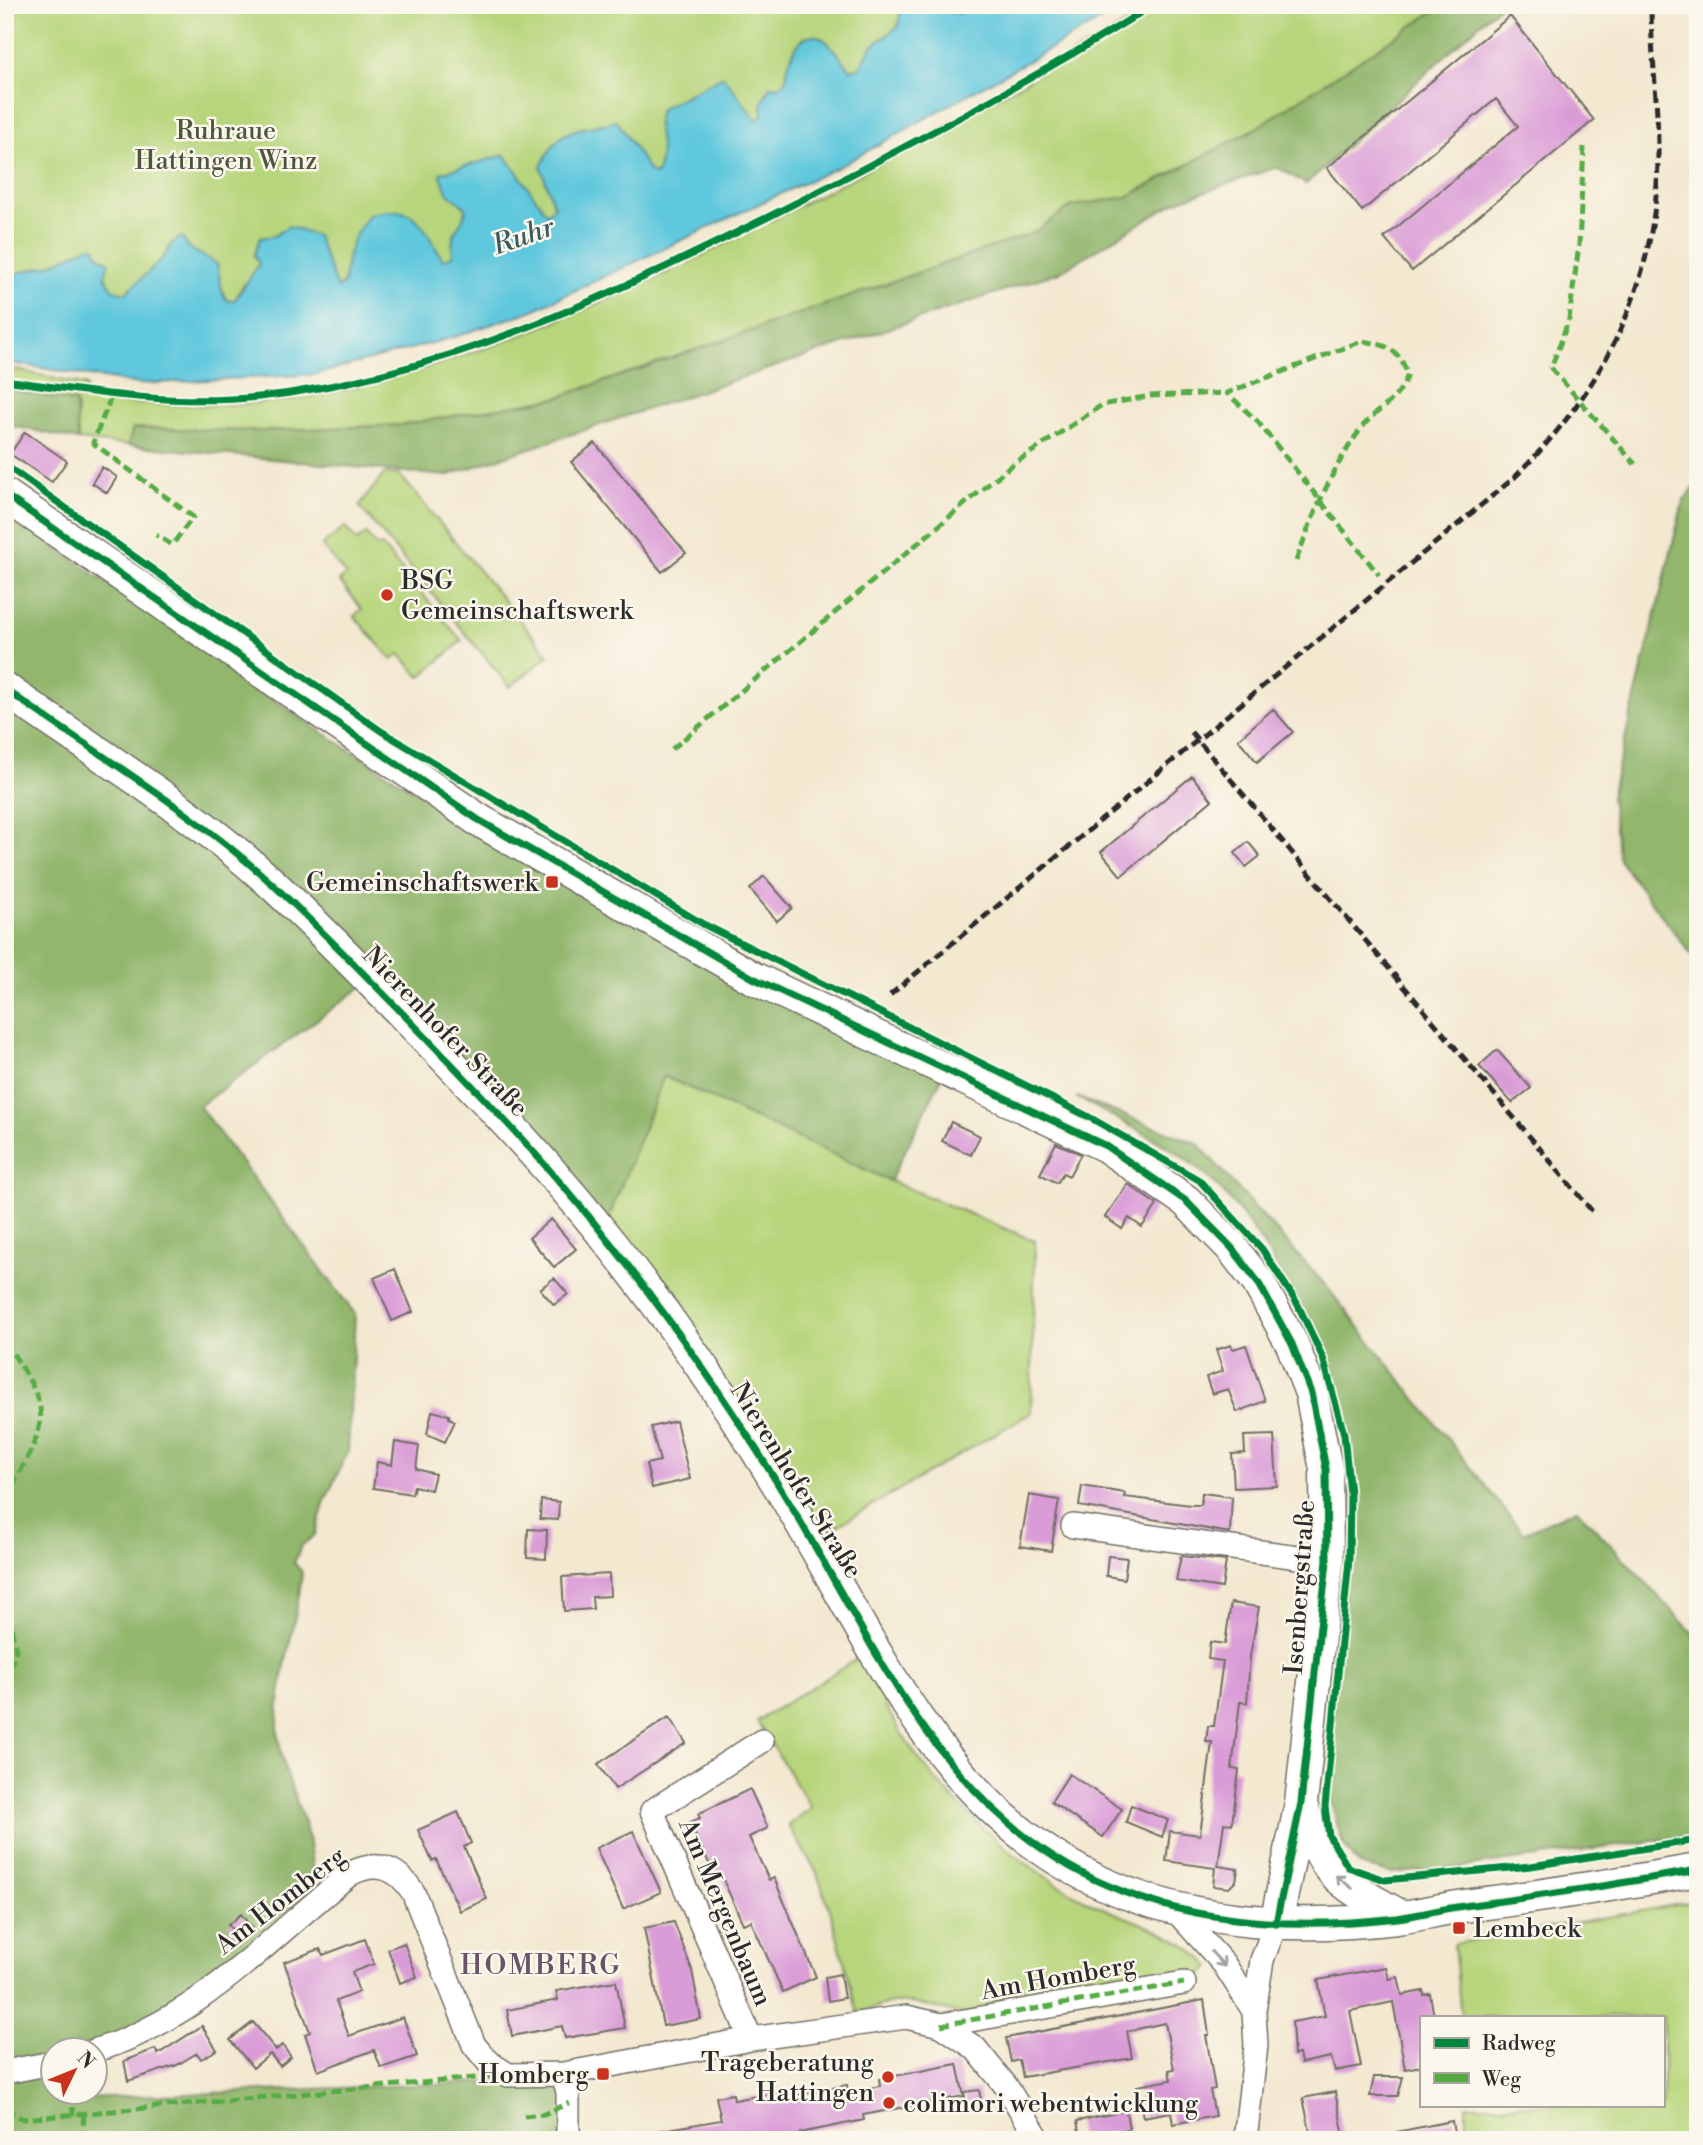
<svg xmlns="http://www.w3.org/2000/svg" width="1703" height="2145" viewBox="0 0 1703 2145" font-family="'Libre Bodoni',serif">
<rect width="100%" height="100%" fill="#fbf7ec"/>
<filter id="ink" filterUnits="userSpaceOnUse"><feTurbulence type="fractalNoise" baseFrequency=".0143" numOctaves="2"/><feDisplacementMap in="SourceGraphic" scale="14" xChannelSelector="R" yChannelSelector="G"/><feConvolveMatrix kernelMatrix="1 2 1 2 8 2 1 2 1" color-interpolation-filters="sRGB"/></filter>
<filter id="wash" filterUnits="userSpaceOnUse"><feTurbulence type="fractalNoise" baseFrequency=".00686" numOctaves="4" result="noise"/><feDisplacementMap in="SourceGraphic" scale="28" xChannelSelector="R" yChannelSelector="G"/><feGaussianBlur stdDeviation="1.57" result="paint"/><feColorMatrix in="noise" values="0 0 0 0 0 0 0 0 0 0 0 0 0 0 0 0 0 1.4 0 .05"/><feComposite in="paint" operator="in"/></filter>
<g filter="url(#wash)">
<rect width="100%" height="100%" fill="#f3e8d0"/>
<path fill="#b7d57c" stroke="#718054" stroke-width="2" d="M5 5H1021L742 161 453 252V256L443 260 344 283 337 289 331 274 244 284 235 300 227 302 221 287H132L126 293 5 278Z
M1159 5H1444L1253 130 1127 197 1072 206 1033 233 556 398 401 425 262 431 134 428 128 445 78 440 76 402 5 389V367L86 386 85 400C163 406 246 410 324 394 446 369 563 321 676 268 841 189 999 96 1159 5Z
M385 473 400 475 549 655 510 687 359 506Z
M345 527 357 541 366 534 377 547 381 545 462 641 420 677 400 654 392 660 354 616 362 609 339 581 346 575 322 546Z
M664 1076 890 1181 1035 1241 1031 1413 823 1534 605 1227Z
M860 1657C879 1693 897 1731 922 1763 965 1817 1023 1868 1085 1900 1127 1921 1179 1931 1211 1967L1201 1974 977 2017C949 2014 923 2001 895 2003 884 2003 870 2010 858 2013L830 1910 816 1871 788 1825 811 1808 757 1721Z
M1698 1901V2140H1466V2105H1663V2017H1461L1454 1944Z"/>
<path fill="#91b66c" stroke="#5e704c" stroke-width="2" d="M1444 5H1500L1306 184 1277 167 1177 201 1059 272 446 476 128 445 133 428 262 431 401 425 556 398 1033 233 1072 206 1127 197 1253 130Z
M5 389 76 402 78 440 5 424Z
M1698 483V963L1619 860 1611 796 1683 502Z
M5 512 309 724 514 854 942 1077 890 1181 664 1076 605 1227 382 972 199 1106 355 1314 348 1451 325 1501 315 1535 301 1546 294 1563 302 1572C298 1621 276 1683 278 1730 280 1767 298 1799 307 1833 311 1851 312 1869 315 1886 250 1949 148 2050 52 2050V2092L83 2093 84 2098 569 2079 562 2140H5Z
M1076 1097 1197 1143 1326 1286 1523 1533 1577 1509 1698 1639V1835L1455 1868 1391 1873 1359 1865 1343 1844 1330 1797 1331 1740 1347 1554 1349 1432 1336 1381 1317 1331 1313 1333C1286 1280 1247 1209 1201 1171 1165 1141 1117 1120 1076 1097Z"/>
<path fill="#60c8dd" stroke="#467a84" stroke-width="2" d="M902 5H943L949 11 960 13 962 5H1128L842 165 531 311 454 337 317 374 139 384 5 362V278L9 280 20 272 50 265 90 246 95 247 98 255 109 262 105 276 113 290 126 293 162 259 173 242 182 237 189 248 217 264 223 295 228 301 235 300 259 264 254 255 260 238 274 236 289 226 317 236 337 288 344 283C345 268 348 252 354 238 357 230 365 224 368 215 418 201 421 225 443 260L453 256C449 225 464 228 466 208L447 192 440 173 505 155 547 214 554 207 541 167C559 124 578 131 617 121L650 172 656 175C668 148 652 133 660 109L723 76 757 121 763 114 762 103 770 86 779 87 786 81C786 64 800 20 826 41 835 49 843 61 851 70L860 67 872 46 898 27Z"/>
<g id="blocks">
<path fill="#da9cd7" d="M1510 16 1594 120 1412 271 1384 238 1518 126 1496 99 1362 211 1327 168Z
M25 432 67 461 52 482 10 454Z
M595 443 686 553 662 572 571 462Z
M102 467 117 477 107 493 92 483Z
M1273 709 1293 732 1257 762 1238 739Z
M1192 776 1212 800 1121 876 1101 852Z
M1248 842 1260 856 1246 867 1235 853Z
M764 876 792 908 777 921 750 889Z
M1497 1050 1531 1088 1512 1103 1479 1066Z
M951 1122 980 1136 971 1155 942 1141Z
M1056 1143 1081 1154 1069 1176 1063 1173 1057 1183 1040 1174Z
M1128 1184 1157 1205 1142 1227 1129 1218 1122 1229 1105 1217Z
M551 1219 576 1249 554 1267 529 1238Z
M395 1269 413 1312 392 1321 374 1278Z
M554 1278 568 1294 554 1305 540 1289Z
M1231 1345 1233 1349 1246 1345 1265 1401 1237 1412 1228 1389 1212 1394 1206 1377 1223 1371 1216 1350Z
M432 1411 449 1415V1418L455 1421 445 1442 427 1434Z
M676 1421 690 1479 652 1488 646 1464 660 1461 651 1427Z
M1274 1435 1277 1486 1234 1488 1232 1454 1245 1453 1244 1436Z
M395 1442 419 1446 416 1469 435 1474 431 1490 414 1486 412 1494 373 1488 377 1462 392 1465Z
M1082 1486 1125 1493 1124 1497 1191 1505H1201L1202 1493 1232 1497 1230 1533 1079 1506Z
M1029 1495 1059 1500 1051 1551 1020 1546Z
M541 1500 559 1502 558 1520 540 1519Z
M528 1529 547 1530 546 1559 527 1558Z
M1108 1556 1127 1558 1124 1579 1106 1576Z
M1181 1556 1226 1561 1222 1588 1176 1581Z
M609 1574 610 1596 592 1597 593 1609 564 1611 562 1577Z
M1231 1603 1259 1607 1250 1656 1247 1703 1240 1702 1232 1769 1239 1770 1232 1824 1224 1823 1218 1866 1238 1869 1236 1881 1229 1888 1213 1886 1215 1868 1166 1861 1170 1831 1200 1835 1212 1742H1206L1208 1726H1214L1223 1661 1208 1659 1210 1642 1225 1644Z
M669 1717 686 1743 615 1789 598 1764Z
M1069 1774 1122 1809 1103 1837 1051 1802Z
M750 1789 768 1828 749 1837 769 1880 774 1878 816 1977 783 1992 751 1921 743 1924 721 1875 716 1877 689 1823 700 1818 698 1814Z
M1131 1805 1168 1820 1162 1837 1126 1822Z
M458 1812 471 1843 464 1847 487 1899 460 1911 436 1859 432 1861 418 1830Z
M633 1831 661 1892 623 1909 596 1848Z
M241 1914 252 1928 240 1938 228 1925Z
M674 1922 692 1970 701 2019 663 2026 644 1928Z
M365 1939 374 1964 352 1972 359 1992 336 2001 349 2036 403 2017 417 2056 381 2068 374 2050 318 2071 305 2034 310 2032 284 1962 320 1949 323 1955Z
M404 1943 417 1977 400 1983 388 1949Z
M1386 1967 1389 1979 1398 1977 1402 1995 1423 1991 1424 1995 1430 1994 1434 2017H1421V2066L1405 2069 1393 2002 1350 2011 1361 2066 1335 2071 1331 2057 1301 2063 1299 2054 1294 2055 1292 2022 1325 2016 1318 1980Z
M840 1974 844 1998 828 2001 825 1977Z
M616 1981 625 2028 565 2038 562 2026 512 2036 507 2010 558 2000 556 1991Z
M1204 2000 1209 2035H1206L1215 2089 1210 2090 1215 2116 1173 2124 1171 2112 1143 2117 1137 2086 1171 2080 1169 2070 1174 2069 1165 2023 1127 2031 1132 2058 1023 2077 1019 2060 1011 2062 1006 2038Z
M253 2022 276 2050 282 2045 291 2057 280 2066 270 2054 253 2068 230 2040Z
M202 2026 217 2050 201 2059 197 2053 177 2065 128 2081 124 2061 155 2049 158 2054Z
M957 2064 964 2096 863 2115 864 2120 800 2133 801 2136 782 2140H658L657 2131 721 2120 716 2097 733 2094 734 2100 792 2090 793 2096 847 2085 848 2092 880 2086 879 2079Z
M1374 2077H1403L1398 2096H1370Z
M979 2090 982 2105 967 2109 964 2092Z
M1335 2092 1344 2136 1312 2140 1303 2098Z
M1126 2111 1129 2129 1080 2138 1077 2121Z
M1452 2121 1455 2140H1396V2132Z"/>
</g>
</g>
<g filter="url(#ink)">
<use href="#blocks" fill-opacity="0" stroke="#716d65" stroke-width="2"/>
<g fill="none" stroke-linecap="round" stroke-linejoin="round">
<g stroke="#716d65" stroke-width="26">
<path id="minor" d="M1073 1526 1327 1561
M1176 1911 1224 1964 1254 2011
M941 2025 1184 1983
M751 2039 652 1811 762 1741
M94 2051C201 2018 265 1941 350 1874 376 1860 397 1867 413 1892L474 2045 488 2062 508 2075 563 2074 751 2039 906 2017 941 2025 975 2048 1006 2086 1039 2140
M5 2072 52 2063
M563 2074 568 2092V2140
M1245 2140 1256 2046 1254 2011 1262 1960 1276 1923"/>
</g>
<g stroke="#716d65" stroke-width="35">
<path id="secondary" d="M5 495 477 819 753 978 1106 1146 1186 1201 1231 1247 1258 1282 1292 1344 1311 1393 1326 1469 1327 1561 1301 1803 1276 1923
M5 689C94 752 190 809 270 882 317 925 362 972 406 1017 477 1090 548 1164 611 1244 676 1326 736 1414 790 1504 877 1648 944 1816 1109 1886 1200 1925 1299 1929 1397 1918 1419 1915 1441 1909 1464 1906 1542 1896 1620 1884 1698 1870
M1301 1805C1327 1879 1335 1880 1402 1917"/>
</g>
<use href="#minor" stroke="#fff" stroke-width="23"/>
<use href="#secondary" stroke="#fff" stroke-width="32"/>
<path stroke="#2b2b2b" stroke-width="5" stroke-dasharray="10 5" stroke-linecap="butt" d="M1191 732 1592 1211
M890 995 1515 477C1606 387 1659 280 1658 149 1658 101 1651 54 1651 5"/>
<path stroke="#54ab44" stroke-width="5" stroke-dasharray="10 5" stroke-linecap="butt" d="M1584 147 1579 245 1569 319 1551 368 1635 464
M111 397 93 443 193 517 172 545 156 535
M1296 561C1313 515 1331 470 1360 430 1377 406 1394 408 1408 375 1398 349 1389 345 1362 341L1227 393 1258 422 1379 575
M672 749 1009 467 1102 405 1150 396 1227 393
M5 1341C17 1361 33 1381 39 1403 48 1435 15 1474 5 1503
M5 1599 16 1650 5 1684
M941 2025 1184 1983
M72 2092 73 2115
M5 2109 23 2119 508 2075
M524 2116 544 2114 569 2103
M82 2140 84 2114"/>
<g stroke="#fbf7ec" stroke-width="11">
<path id="cycleway" d="M5 380C89 392 174 406 259 397 442 377 609 296 772 215 901 150 1030 82 1153 5
M5 465 381 731 703 924 1089 1117 1199 1180 1262 1249 1297 1303 1323 1358 1344 1434 1350 1494 1349 1560 1325 1807 1329 1836 1348 1867 1385 1880 1531 1866 1698 1840
M5 495 477 819 753 978 1106 1146 1186 1201 1231 1247 1258 1282 1292 1344 1311 1393 1326 1469 1327 1561 1301 1803 1276 1923
M5 689C94 752 190 809 270 882 317 925 362 972 406 1017 477 1090 548 1164 611 1244 676 1326 736 1414 790 1504 877 1648 944 1816 1109 1886 1200 1925 1299 1929 1397 1918 1419 1915 1441 1909 1464 1906 1542 1896 1620 1884 1698 1870"/>
</g>
<use href="#cycleway" stroke="#00873e" stroke-width="7"/>
</g>
<defs><path id="oneway-shaft" d="M-6 0H5M1.5-3L5.5 0L1.5 3" fill="none" stroke-width="1.6" stroke-linecap="round" stroke-linejoin="round" transform="scale(1.75)"/></defs>
<g stroke="#a0a0a0">
<use href="#oneway-shaft" transform="translate(1344 1882) rotate(-143)"/>
<use href="#oneway-shaft" transform="translate(1218 1959) rotate(48)"/>
</g>
</g>
<g fill="#c8321e" stroke="#fbf7ec" stroke-width="2.5">
<circle cx="387" cy="595" r="7"/>
<rect x="545" y="875" width="14" height="14" rx="3.5"/>
<rect x="1452" y="1921" width="14" height="14" rx="3.5"/>
<rect x="596" y="2067" width="14" height="14" rx="3.5"/>
<circle cx="888" cy="2077" r="7"/>
<circle cx="889" cy="2103" r="7"/>
</g>
<g text-anchor="middle" stroke-width="5" stroke-linejoin="round" paint-order="stroke">
<g font-size="26" fill="#4e563f" stroke="#fbf7ec">
<text x="226" y="139">Ruhraue<tspan x="226" dy="30">Hattingen Winz</tspan></text>
</g>
<g font-size="26" fill="#2b2b2b" stroke="#fbf7ec" text-anchor="start">
<text x="401" y="589">BSG<tspan x="401" dy="30">Gemeinschaftswerk</tspan></text>
<text x="538" y="891" text-anchor="end">Gemeinschaftswerk</text>
<text x="1473" y="1937">Lembeck</text>
<text x="874" y="2071" text-anchor="end">Trageberatung<tspan x="874" dy="30">Hattingen</tspan></text>
<text x="589" y="2083" text-anchor="end">Homberg</text>
<text x="903" y="2112">colimori webentwicklung</text>
</g>
<g font-size="26" fill="#2b2b2b" stroke="#fbf7ec">
<text transform="translate(446 1031) rotate(46)" y="9">Nierenhofer Straße</text>
<text transform="translate(797 1480) rotate(58)" y="9">Nierenhofer Straße</text>
<text transform="translate(1299 1587) rotate(-86)" y="9">Isenbergstraße</text>
<text transform="translate(280 1900) rotate(-38)" y="9">Am Homberg</text>
<text transform="translate(726 1912) rotate(67)" y="9">Am Mergenbaum</text>
<text transform="translate(1058 1977) rotate(-10)" y="9">Am Homberg</text>
</g>
<g font-size="28" font-style="italic" fill="#3b5a60" stroke="#fbf7ec">
<text transform="translate(523 235) rotate(-19)" y="10">Ruhr</text>
</g>
<g font-size="28" letter-spacing="2" fill="#685367" stroke="#fbf7ec">
<text x="541" y="1974">HOMBERG</text>
</g>
</g>
<rect width="1703" height="2145" fill="none" stroke="#fbf7ec" stroke-width="28"/>
<rect x="1420" y="2016" width="245" height="91" fill="#fbf7ec" stroke="#a8a59f" stroke-width="2"/>
<rect x="1434" y="2038" width="35" height="10" fill="#00873e" stroke="#a8a59f" stroke-width="2"/>
<text x="1482" y="2050" font-size="21" fill="#2b2b2b">Radweg</text>
<rect x="1434" y="2073" width="35" height="10" fill="#54ab44" stroke="#a8a59f" stroke-width="2"/>
<text x="1482" y="2086" font-size="21" fill="#2b2b2b">Weg</text>
<g transform="translate(74 2071) rotate(47)"><circle r="33" fill="#fbf7ec" stroke="#a8a59f" stroke-width="2"/>
<path d="M0-5L12 26L0 18L-12 26Z" fill="#c8321e"/>
<text y="-10" font-size="19" font-weight="bold" text-anchor="middle" fill="#2b2b2b">N</text>
</g>
</svg>
